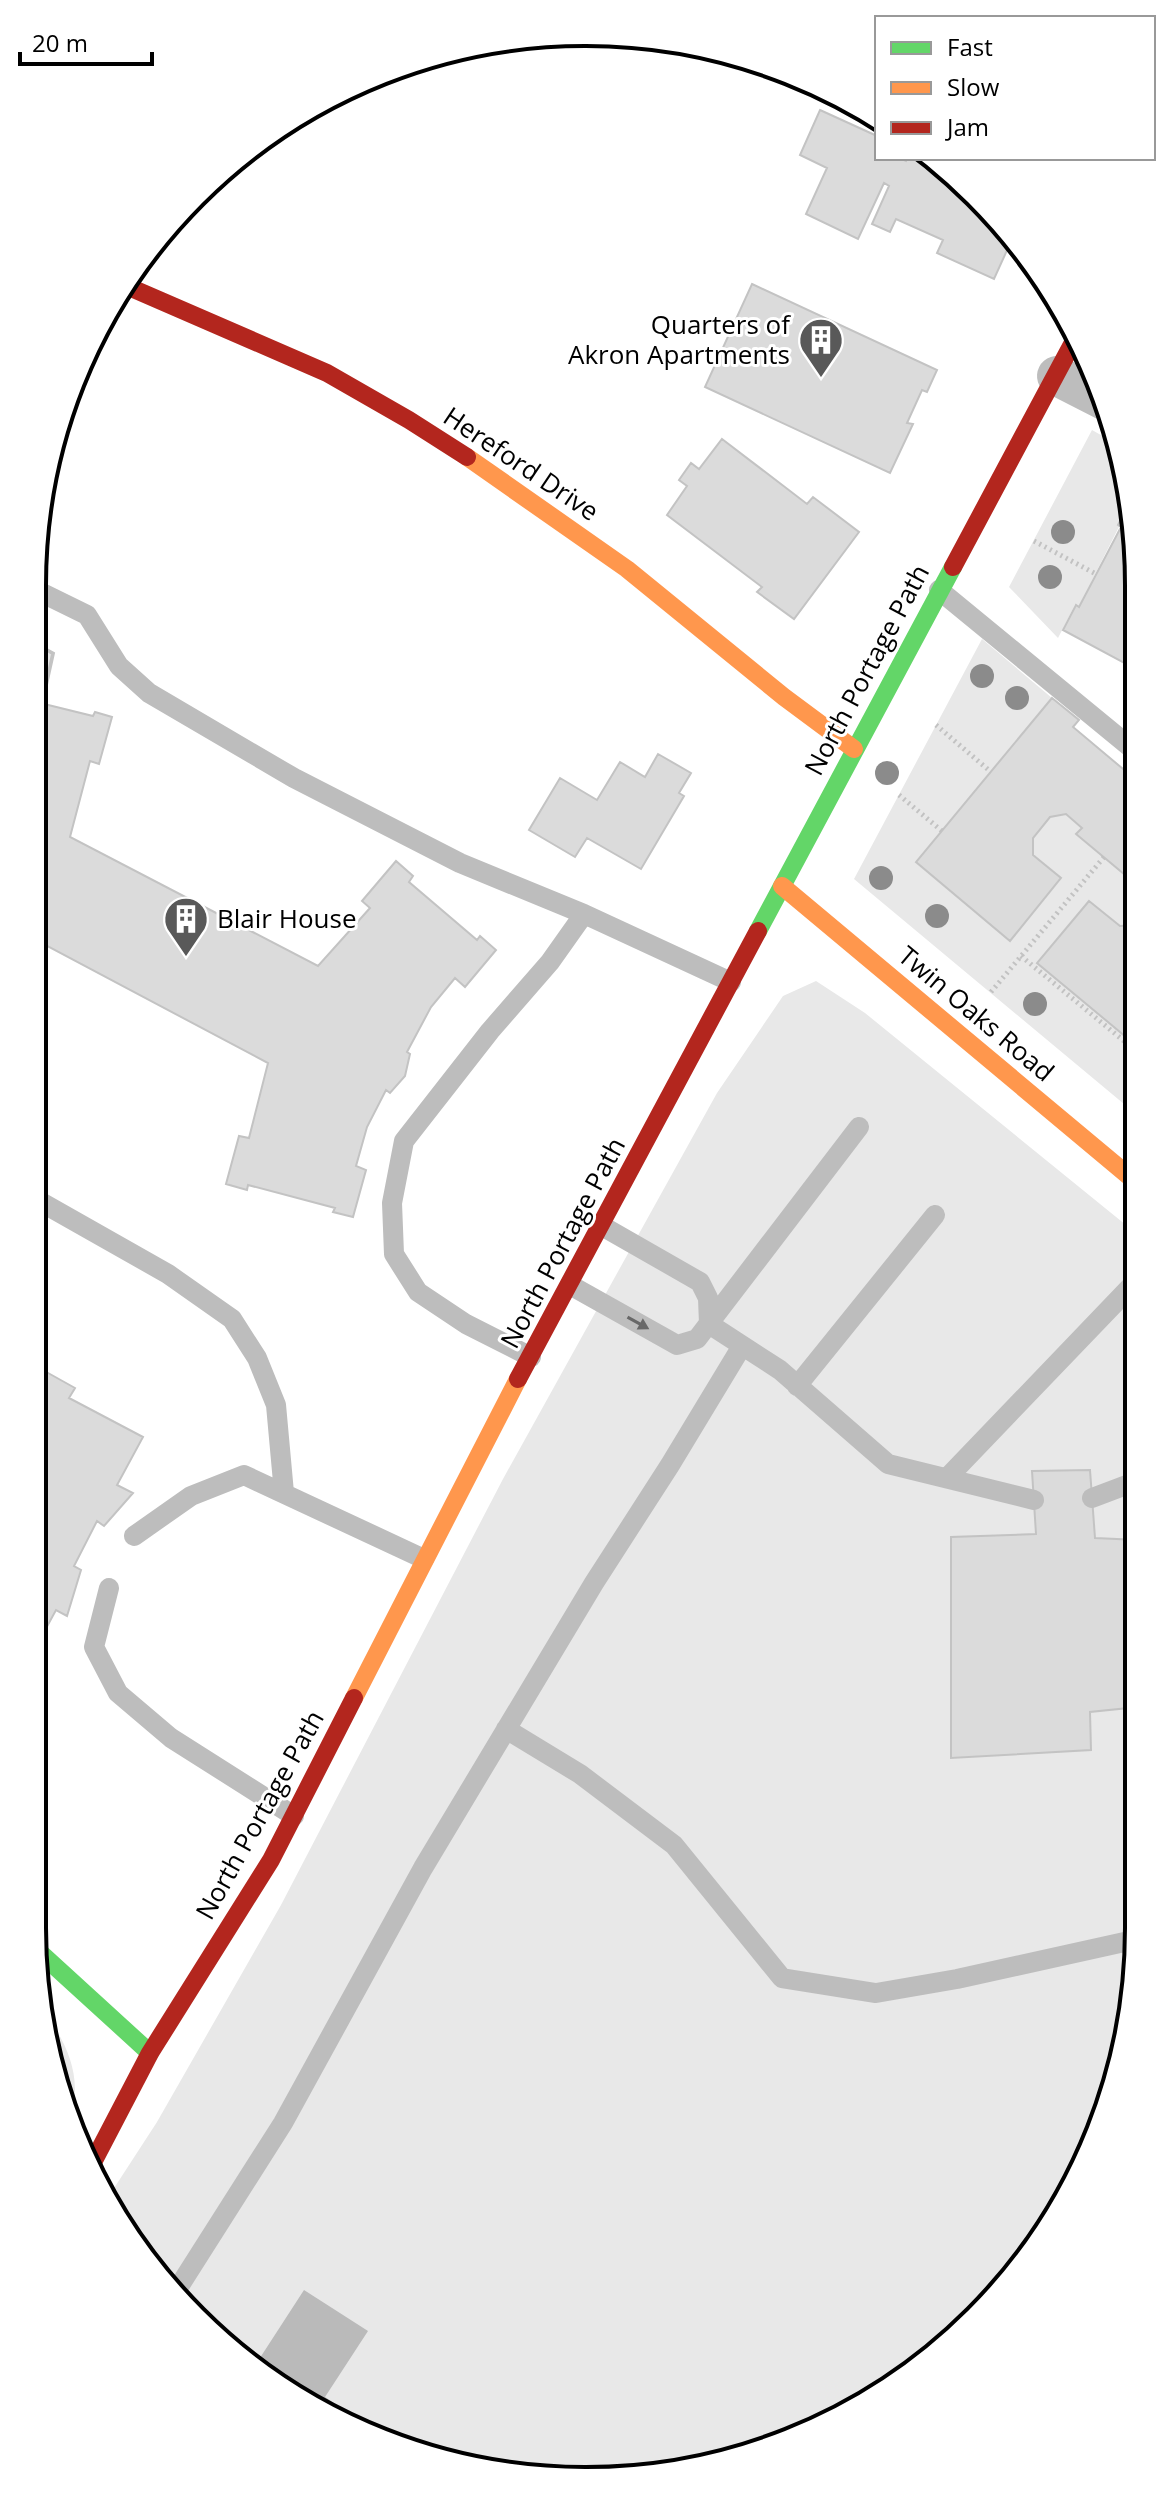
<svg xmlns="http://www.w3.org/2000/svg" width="1171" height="2513" viewBox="0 0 1171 2513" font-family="'Open Sans',sans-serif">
<rect width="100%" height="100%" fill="#fff"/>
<path fill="#e8e8e8" d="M1092 430 1115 443 1131 503 1079 606 1075 605 1058 638 1009 587Z
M982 639 1052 698 916 863 1010 941 1061 879 1033 855V838L1050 817 1066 814 1082 828 1077 835 1130 879 1135 873 1136 925 1120 926 1089 901 1037 963 1126 1037 1136 1026V1114L854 879Z
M32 643 52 654 42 701 32 699Z
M816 981 865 1013 1137 1234 1139 1928 1128 2036 1097 2139 1001 2293 862 2407 763 2452 658 2476 478 2470 309 2407 169 2292 105 2202 157 2122 281 1905 503 1479 717 1093 783 996Z
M46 2015C68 2044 85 2084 68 2119L62 2106Z"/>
<path fill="#bababa" d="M304 2290 368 2331 325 2397 382 2435 309 2407 256 2364Z"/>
<path fill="#dbdbdb" stroke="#c3c3c3" stroke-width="2" d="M820 110 877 136V158H899L906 161 907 158H934L1013 237 994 279 937 253 943 240 896 219 890 232 872 224 889 186 884 183 858 239 806 214 827 168 800 155Z
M752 284 937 370 927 392 922 390 907 423 913 424 890 473 705 387Z
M722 439 807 504 813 497 859 532 794 619 757 592 762 587 667 515 687 486 679 480 691 463 699 469Z
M1130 502 1134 513 1135 652 1128 665 1063 630 1076 605 1079 607 1121 527 1118 525Z
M32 641 54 653 43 703 32 699 42 701 52 654Z
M1052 698 1079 720 1073 727 1135 779V873L1130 879 1076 834 1082 828 1066 814 1050 817 1033 838V855L1061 878 1010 941 916 862Z
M32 701 93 716 95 712 112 717 99 764 90 761 70 837 318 966 370 908 362 901 396 861 413 876 409 882 477 940 480 936 496 950 465 987 455 978 431 1007 407 1052 410 1054 405 1076 390 1093 386 1090 367 1127 356 1166 366 1170 353 1217 333 1212 335 1208 248 1185 247 1190 226 1184 239 1136 249 1138 268 1063 32 938Z
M658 754 691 773 679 793 684 796 641 869 587 838 575 857 529 830 560 778 597 800 620 762 645 777Z
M1089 901 1120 926 1136 925V1026L1126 1037 1037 963Z
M32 1364 75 1388 69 1398 143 1437 117 1485 133 1493 104 1526 97 1521 74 1566 81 1570 67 1616 56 1610 32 1654Z
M1090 1470 1095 1538 1138 1540V1707L1090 1712 1091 1750 951 1758V1537L1036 1534 1032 1471Z"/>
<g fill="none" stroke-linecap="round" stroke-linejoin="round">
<path stroke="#c2c2c2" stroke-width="5" stroke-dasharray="2 4" stroke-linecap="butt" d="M1034 541 1096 574
M936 725 991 772
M899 795 942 831
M1021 956 1130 1046 1136 1038
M991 992 1104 857"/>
<path stroke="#bdbdbd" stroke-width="20" d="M32 588 87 615 119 666 149 693 294 778 460 863 584 914
M939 590 1135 751
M32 1197 168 1274 232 1319 257 1358 276 1405 284 1493
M602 1226 700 1282 708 1298 709 1324
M570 1285 677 1345 697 1339 859 1127
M709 1324 780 1370 888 1464 1034 1500
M531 1357 466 1324 418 1292 394 1254 392 1203 404 1141 490 1031 550 962 584 914 731 982
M797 1386 935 1215
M948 1477 1137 1280
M1092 1498 1137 1481
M134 1536 191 1496 244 1475 424 1559
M109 1588 94 1647 118 1693 171 1738 294 1816
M506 1729 580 1774 674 1845 782 1978 876 1993 957 1979 1138 1939
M173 2296 283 2123 423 1868 594 1583 670 1465 742 1346"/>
<path stroke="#bdbdbd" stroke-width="40" d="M1057 376 1104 400"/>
<path stroke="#63d668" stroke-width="18" d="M758 931 953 567
M36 1949 150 2053"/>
<path stroke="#ff974d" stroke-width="18" d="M467 457 627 569 784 697 854 749
M782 886 1136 1182
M354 1698 518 1379"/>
<path stroke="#b3261e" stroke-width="18" d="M122 284 327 373 409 420 467 457
M953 567 1076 337
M518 1379 758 931
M90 2168 150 2053 271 1860 354 1698"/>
</g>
<g fill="#8b8b8b">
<circle cx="1063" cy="532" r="12"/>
<circle cx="1050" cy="577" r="12"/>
<circle cx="982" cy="676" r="12"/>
<circle cx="1017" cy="698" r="12"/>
<circle cx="887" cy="773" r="12"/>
<circle cx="881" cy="878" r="12"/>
<circle cx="937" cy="916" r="12"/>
<circle cx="1035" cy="1004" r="12"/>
</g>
<defs><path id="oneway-solid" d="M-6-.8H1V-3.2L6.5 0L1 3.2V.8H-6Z" transform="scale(2)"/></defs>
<use fill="#686868" href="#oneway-solid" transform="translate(638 1323) rotate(29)"/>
<defs>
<g id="building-pin" transform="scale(2.3)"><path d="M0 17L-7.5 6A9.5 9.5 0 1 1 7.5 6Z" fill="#595959" stroke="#fff"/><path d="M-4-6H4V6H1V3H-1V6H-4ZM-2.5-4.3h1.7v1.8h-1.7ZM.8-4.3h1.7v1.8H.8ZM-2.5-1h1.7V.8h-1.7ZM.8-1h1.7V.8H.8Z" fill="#fff"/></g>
</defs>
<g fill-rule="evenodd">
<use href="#building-pin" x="821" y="340"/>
<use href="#building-pin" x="186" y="919"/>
</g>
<g text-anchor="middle" stroke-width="6" stroke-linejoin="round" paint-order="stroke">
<g font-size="26" fill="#000" stroke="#fff" text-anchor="end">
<text x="790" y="334">Quarters of<tspan x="790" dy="30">Akron Apartments</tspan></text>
<text x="217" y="928" text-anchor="start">Blair House</text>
</g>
<g font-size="26" fill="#000" stroke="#fff">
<text transform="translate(521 464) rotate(34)" y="9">Hereford Drive</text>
<text transform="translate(867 670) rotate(-62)" y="9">North Portage Path</text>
<text transform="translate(976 1014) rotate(40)" y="9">Twin Oaks Road</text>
<text transform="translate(563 1243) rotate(-62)" y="9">North Portage Path</text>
<text transform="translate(260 1815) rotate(-61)" y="9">North Portage Path</text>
</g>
</g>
<path d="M0 0H1171V2513H0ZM585 46H586A539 539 0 0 1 1125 585V1928A539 539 0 0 1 586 2467H585A539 539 0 0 1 46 1928V585A539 539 0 0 1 585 46Z" fill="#fff" fill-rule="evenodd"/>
<path fill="none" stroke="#000" stroke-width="4" d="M585 46H586A539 539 0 0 1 1125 585V1928A539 539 0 0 1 586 2467H585A539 539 0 0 1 46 1928V585A539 539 0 0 1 585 46Z"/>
<rect x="875" y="16" width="280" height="144" fill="#ffffff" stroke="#999999" stroke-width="2"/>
<rect x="891" y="42" width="40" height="12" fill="#63d668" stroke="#999999" stroke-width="2"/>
<text x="947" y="56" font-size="24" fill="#000000">Fast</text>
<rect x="891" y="82" width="40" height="12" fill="#ff974d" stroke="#999999" stroke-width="2"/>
<text x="947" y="96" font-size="24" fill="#000000">Slow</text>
<rect x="891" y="122" width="40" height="12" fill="#b3261e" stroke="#999999" stroke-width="2"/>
<text x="947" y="136" font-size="24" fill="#000000">Jam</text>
<path d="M20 52v12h132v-12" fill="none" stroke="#000000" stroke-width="4"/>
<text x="32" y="52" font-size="24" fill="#000000" stroke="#ffffff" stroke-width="6" paint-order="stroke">20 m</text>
</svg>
